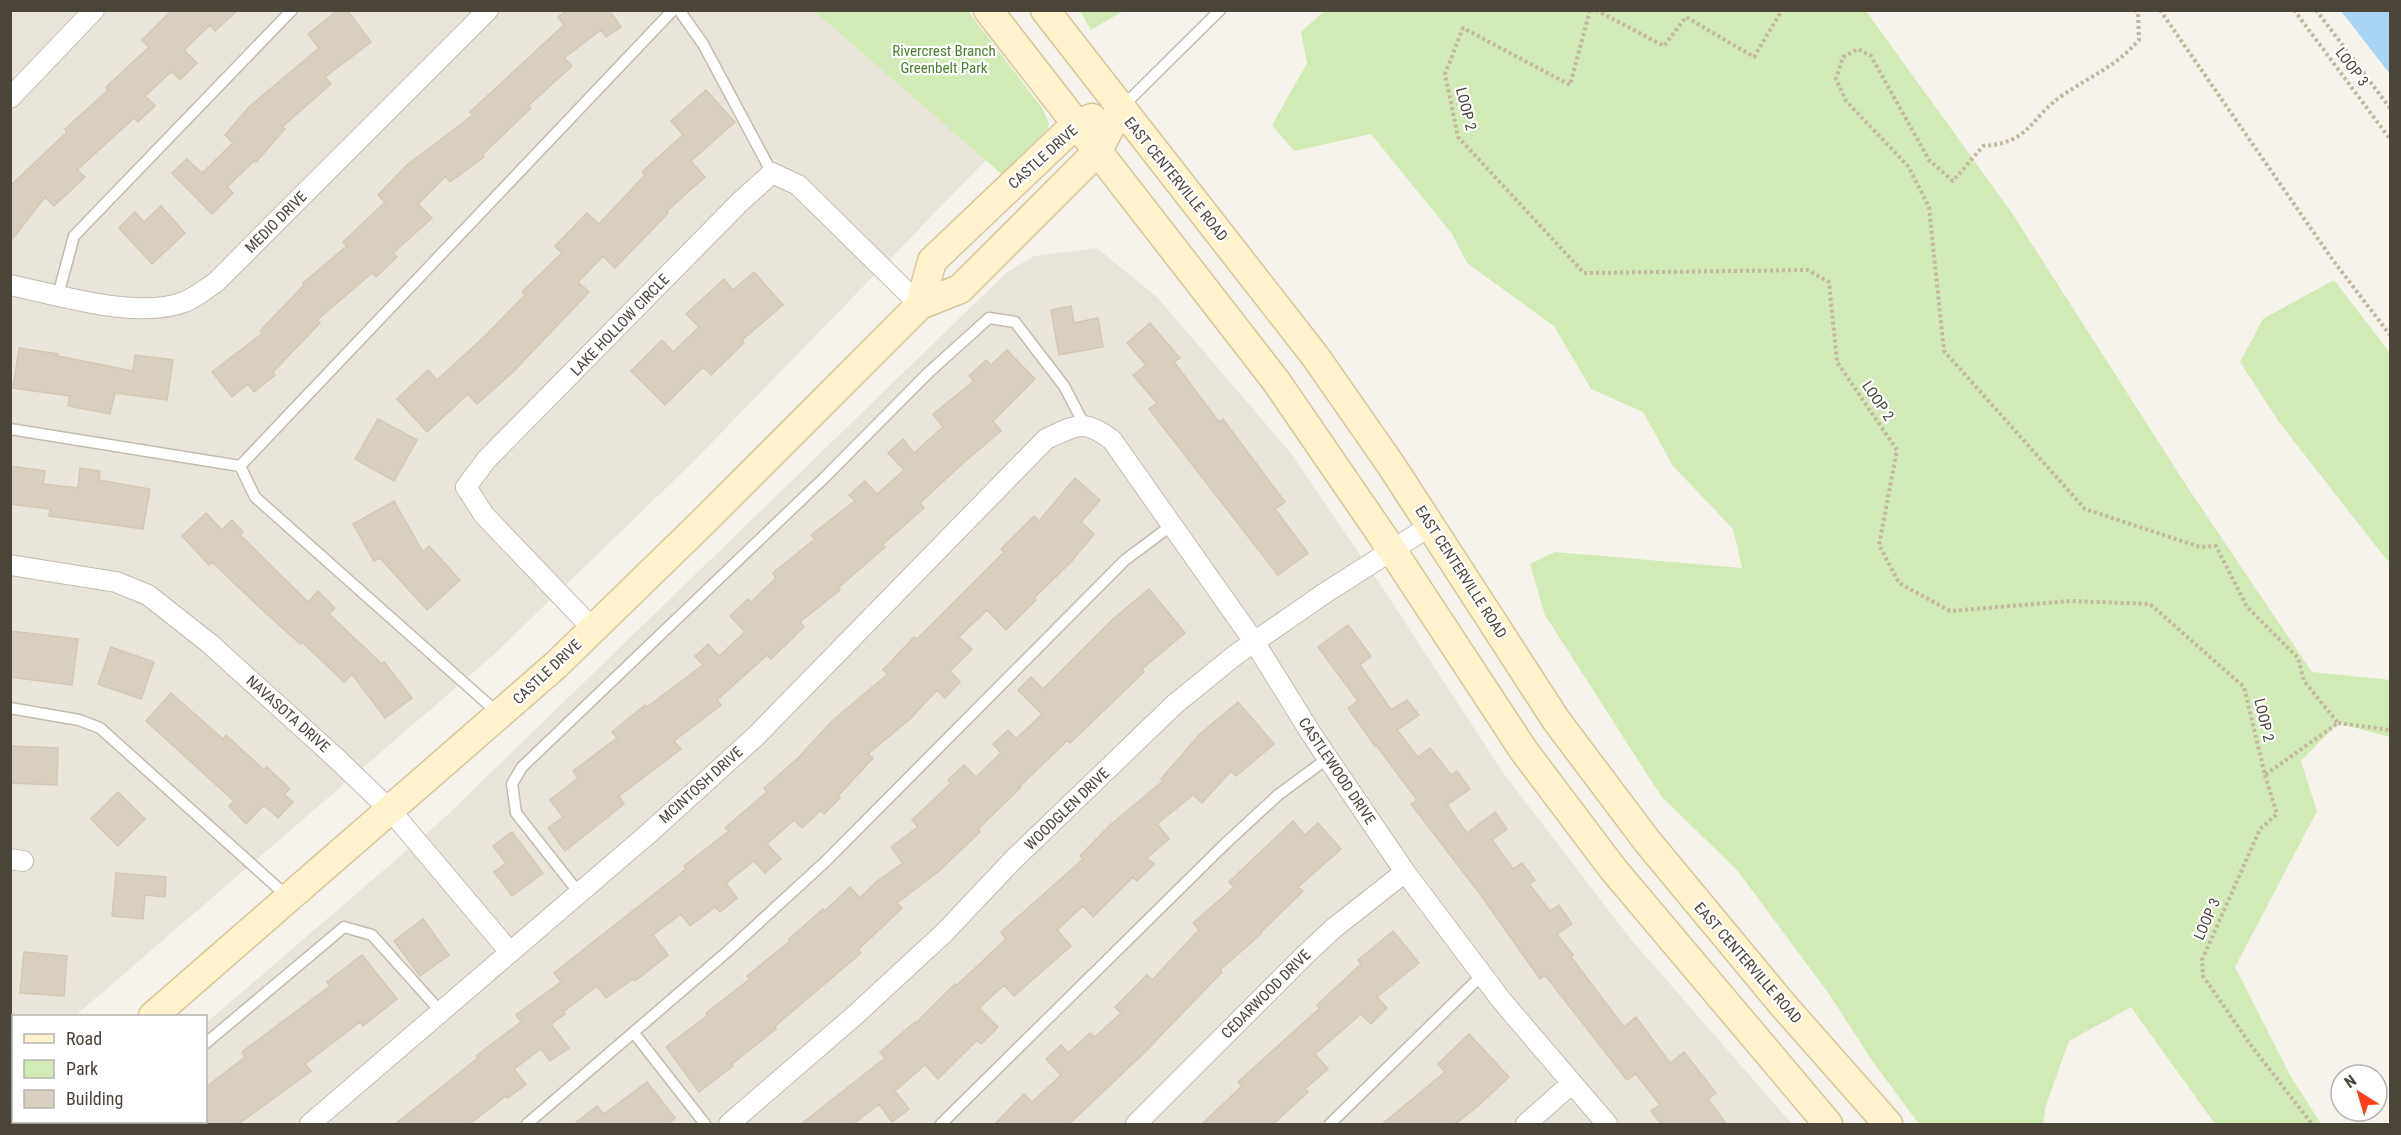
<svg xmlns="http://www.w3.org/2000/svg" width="2401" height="1135" viewBox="0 0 2401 1135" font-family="'Roboto Condensed',sans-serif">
<rect width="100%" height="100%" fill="#f6f3ec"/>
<path fill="#eae5da" d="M11 11H814L986 160 692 463 489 659 75 1016H14L13 1070 11 1072Z
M1097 248 1158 298 1290 452 1382 587 1504 774 1629 937 1792 1124H88L91 1122H206V1023L442 820 1006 273 1034 256Z"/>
<path fill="#d2eab5" d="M814 11H968L1042 108 1049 123 1046 137 1006 178Z
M1080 11H1123L1091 30Z
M1324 11H1866L2012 213 2188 488 2312 672 2390 680V737L2338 723 2301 761 2317 811 2235 967 2290 1075 2321 1124H2215L2131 1007 2069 1041 2046 1105 2043 1124H1919L1873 1062 1829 994 1737 870 1661 796 1545 615 1530 564 1555 552 1742 568 1733 529 1673 466 1643 412 1591 389 1554 326 1467 263 1452 234 1371 134 1294 151 1272 125 1307 63 1301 32Z
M2334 280 2390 353V562L2386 559 2279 422 2240 362 2263 319Z"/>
<path fill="#a9d4f2" d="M2341 11H2390V74Z"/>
<path fill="#d8cfc1" stroke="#d3c7b4" stroke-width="1.5" d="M172 10H238L215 31 210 25 184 50 197 63 180 80 172 71 145 96 155 106 138 122 134 118 77 170 85 177 54 206 45 197 10 242V186L67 132 65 129 108 90 106 87 149 47 142 40Z
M338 10H347L371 42 325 77 331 84 282 127 285 129 256 162 254 161 227 187 233 193 212 214 172 173 187 159 202 173 233 143 225 135 249 107 319 48 308 34Z
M567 10H609L621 27 606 37 601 30 564 58 572 66 528 106 531 108 483 154 484 157 450 182 446 176 418 204 432 218 393 253 397 257 376 277 372 273 317 320 320 323 273 372 275 375 254 392 248 384 232 397 212 372 263 333 260 331 304 285 303 283 347 246 343 242 385 202 378 195 407 165 473 115 470 112 564 25 558 17Z
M706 90 735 122 691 161 705 177 667 211 668 213 615 268 603 256 578 282 589 292 513 372 477 404 468 394 427 432 397 399 428 370 437 380 485 336 525 295 522 292 562 253 555 246 587 213 599 224 645 175 642 172 683 135 671 121Z
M161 206 185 233 152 264 119 228 135 212 144 222Z
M754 272 783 305 742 340 744 343 711 375 703 367 665 405 631 371 662 340 673 352 699 327 686 314 724 279 733 290Z
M1071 306 1074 323 1098 318 1103 347 1059 355 1051 310Z
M1150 323 1180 358 1174 362 1219 422 1223 419 1285 502 1275 509 1308 553 1278 575 1149 409 1157 403 1133 375 1146 365 1127 343Z
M19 348 58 354V356L133 371 135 355 173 360 167 400 115 393 110 414 68 406 70 396 13 388Z
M1007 350 1035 379 993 421 1001 431 962 464 920 503 924 508 882 545 885 547 838 588 840 590 800 622 804 627 771 659 767 655 717 700 721 705 674 741 681 749 619 796 624 804 565 851 548 828 563 817 550 800 578 778 573 771 617 738 612 732 645 705 647 707 703 665 695 656 708 644 719 656 745 632 730 616 748 599 751 602 776 578 773 573 815 539 811 535 855 501 849 495 865 481 877 494 904 470 888 453 903 439 914 453 943 427 933 414 974 381 969 376 986 360 991 365Z
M378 419 417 440 394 481 355 459Z
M10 466 45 471 43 484 78 488 80 468 100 471 99 480 150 489 143 529 49 516 50 509 10 504Z
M1075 478 1100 500 1081 522 1094 534 1070 563 1034 598 1036 600 1006 630 987 610 959 637 972 649 950 671 960 682 945 698 937 690 910 719 868 754 873 758 838 796 840 798 824 814 821 810 802 828 794 820 767 844 781 859 765 873 754 861 726 883 737 898 720 912 715 907 690 926 681 914 653 935 668 955 635 981 633 979 606 998 597 986 563 1012 565 1014 551 1024 569 1048 550 1061 541 1049 514 1069 526 1084 508 1098 506 1096 468 1125H394L478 1058 476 1056 521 1022 516 1015 561 982 554 973 686 869 684 866 729 831 725 828 767 792 764 788 799 757 832 721 888 674 883 670 914 637 917 639 1004 552 1001 549 1034 516 1039 521Z
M394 501 423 552 429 546 460 580 427 610 380 558 374 561 353 524Z
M206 513 222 530 232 520 243 532 240 535 308 602 318 591 335 608 329 614 382 664 384 662 412 698 385 718 352 674 344 682 302 642 300 644 257 605 212 562 209 565 182 536Z
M1149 589 1185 633 1142 669 1144 672 1070 743 1068 740 1020 786 1021 787 978 829 980 832 939 871 897 903 902 908 858 950 861 953 774 1027 776 1029 732 1064 733 1066 699 1092 666 1047 707 1016 706 1013 750 979 747 976 790 941 789 939 823 909 825 911 850 887 860 898 876 882 903 863 891 847 918 827 912 820 951 783 948 780 964 765 976 777 1001 753 993 744 1008 730 1016 739 1042 714 1018 690 1031 677 1043 689 1113 619Z
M1348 625 1371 656 1360 665 1391 710 1407 700 1419 715 1397 730 1418 757 1430 748 1451 775 1457 771 1470 789 1447 805 1467 833 1495 812 1507 829 1492 840 1513 869 1522 863 1535 880 1529 884 1550 911 1559 905 1572 924 1557 934 1573 955 1571 957 1624 1027 1636 1017 1670 1063 1684 1052 1716 1093 1708 1099 1727 1125H1662L1651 1111 1660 1105 1636 1074 1627 1080 1545 975 1540 979 1480 894 1411 804 1417 800 1376 745 1375 746 1348 708 1358 701 1318 647Z
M10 631 78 639 72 685 10 677Z
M111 647 154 662 141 699 98 684Z
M171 693 223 739 226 735 264 770 267 767 290 789 284 794 293 802 278 818 264 805 246 824 229 806 234 801 146 721Z
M1238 702 1274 744 1236 776 1231 771 1202 803 1193 795 1157 824 1169 839 1147 858 1154 864 1137 881 1133 877 1093 917 1083 906 1057 930 1071 946 1014 996 1004 985 979 1008 998 1027 981 1044 977 1040 938 1079 925 1065 895 1091 909 1109 892 1122 879 1104 852 1125H800L885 1058 880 1052 915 1022 916 1023 955 984 956 986 1006 939 1001 932 1083 859 1080 856 1109 826 1163 781 1161 779 1200 734Z
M11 746 58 748 57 785 10 783Z
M118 792 145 819 118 846 91 819Z
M1293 821 1305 835 1318 823 1341 849 1298 887 1303 891 1261 932 1262 933 1220 970 1222 972 1144 1053 1068 1125H994L1024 1094 1032 1102 1061 1075 1046 1059 1061 1045 1068 1053 1090 1033 1095 1037 1121 1013 1115 1007 1147 975 1152 980 1199 930 1193 923 1234 887 1229 882Z
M512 832 543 873 512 896 494 872 506 863 493 846Z
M116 873 166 877 165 897 145 895 143 919 112 916Z
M423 919 449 955 420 976 394 941Z
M1393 931 1419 963 1377 997 1387 1008 1371 1024 1361 1014 1315 1054 1328 1069 1305 1089 1308 1092 1272 1125H1201L1242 1086 1238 1082 1320 1008 1317 1005 1361 964 1358 960Z
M24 952 67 956 64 996 20 993Z
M362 955 397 999 363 1026 360 1022 305 1064 311 1071 237 1125H206V1087L245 1057 242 1052 330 986 327 982Z
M1469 1034 1509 1077 1478 1106 1454 1125H1381L1445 1072 1438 1064Z
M647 1082 675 1118 666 1125H573L597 1106 604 1114Z"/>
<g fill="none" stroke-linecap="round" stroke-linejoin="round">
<g stroke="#c2bbae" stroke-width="13">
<path id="service" d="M679 10 703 44 772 173
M1122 107 1220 10
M58 295 74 236 292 10
M10 429 240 466 673 10
M240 466 255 497 498 713
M10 708 79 720 100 728 288 897
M579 893 516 813 512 784 522 767 823 479 928 373 989 318 1015 322 1064 386 1085 426
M634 1033 705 1124
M206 1043 344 927 372 935 441 1012
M110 1124 113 1122
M527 1124 728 951 826 861 1125 560 1172 525
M941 1124 1226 843 1278 795 1328 758
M1330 1124 1482 975"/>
</g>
<g stroke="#c2bbae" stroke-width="22">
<path id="minor" d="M10 98 94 10
M10 285C59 295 138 320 184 302 195 298 205 289 215 283L488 10
M10 565 116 582 148 595 209 643 336 758 391 811 510 952
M593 629 484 515 466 487 487 459 740 202 772 173 798 185 920 305
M10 859 23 861
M310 1124 648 834 756 736 1046 439C1077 425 1083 418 1112 440L1255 643 1312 735 1405 872 1502 1001 1607 1124
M729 1124 853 1017 944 933 1012 861 1175 704 1234 656 1325 593 1430 526
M1136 1124 1306 954 1334 928 1405 872
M1526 1124 1571 1084"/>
</g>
<g stroke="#d6c79b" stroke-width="31">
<path id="secondary" d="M988 10 1276 381 1392 550 1524 751 1613 869 1828 1124
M1045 10 1315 356 1391 465 1556 720 1647 841 1783 1005 1888 1124
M920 305 932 261 1075 125 1092 118
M153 1016 556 665 704 521 920 305 960 289 1097 152 1120 109
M28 1124 31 1122"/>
</g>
<path stroke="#c4b79f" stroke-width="4" stroke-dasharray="3 3" stroke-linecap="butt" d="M1590 10 1570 85 1463 28 1445 74 1458 137 1584 273 1808 270 1829 282 1837 362 1897 450 1879 545 1899 583 1950 611 2071 601 2150 604 2244 687 2265 775 2338 723 2304 681 2298 658 2247 607 2216 546 2200 547 2085 509 1944 351 1929 207 1908 166 1846 101 1836 79 1843 57 1858 49 1871 56 1929 160 1953 181 1983 146C2031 143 2030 117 2063 95 2092 75 2114 68 2139 40L2138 13 2135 10
M1596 10 1664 46 1686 17 1754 57 1782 10
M2160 10 2332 259 2390 335
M2294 10 2390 139
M2316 10 2390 108
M2338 723 2390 730
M2265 775 2277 814 2260 829 2202 960 2203 976 2250 1044 2312 1124"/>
<use href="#service" stroke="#fff" stroke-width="10"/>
<use href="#minor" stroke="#fff" stroke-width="20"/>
<use href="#secondary" stroke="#fff3cd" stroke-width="28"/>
</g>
<g text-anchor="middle" stroke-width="4.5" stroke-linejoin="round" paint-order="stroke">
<g font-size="15" fill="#4a7f2a" stroke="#fff">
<text x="944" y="56">Rivercrest Branch<tspan x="944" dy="17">Greenbelt Park</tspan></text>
</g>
<g font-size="15" fill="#4b4439" stroke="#fff">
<text transform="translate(2352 67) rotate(53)" y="5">LOOP 3</text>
<text transform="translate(1466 109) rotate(76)" y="5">LOOP 2</text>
<text transform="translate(1043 157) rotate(-42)" y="5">CASTLE DRIVE</text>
<text transform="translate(1176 179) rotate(51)" y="5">EAST CENTERVILLE ROAD</text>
<text transform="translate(276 222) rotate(-45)" y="5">MEDIO DRIVE</text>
<text transform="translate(620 325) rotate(-46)" y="5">LAKE HOLLOW CIRCLE</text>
<text transform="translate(1878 401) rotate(56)" y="5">LOOP 2</text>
<text transform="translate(1461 572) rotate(57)" y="5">EAST CENTERVILLE ROAD</text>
<text transform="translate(547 672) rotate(-43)" y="5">CASTLE DRIVE</text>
<text transform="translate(288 714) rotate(42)" y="5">NAVASOTA DRIVE</text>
<text transform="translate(2264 720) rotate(77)" y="5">LOOP 2</text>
<text transform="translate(1337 771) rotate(56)" y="5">CASTLEWOOD DRIVE</text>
<text transform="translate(701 785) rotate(-42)" y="5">MCINTOSH DRIVE</text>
<text transform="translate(1067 809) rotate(-44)" y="5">WOODGLEN DRIVE</text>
<text transform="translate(2207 919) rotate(-66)" y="5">LOOP 3</text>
<text transform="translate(1748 963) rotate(49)" y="5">EAST CENTERVILLE ROAD</text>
<text transform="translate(1266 994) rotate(-45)" y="5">CEDARWOOD DRIVE</text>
</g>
</g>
<rect width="2401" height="1135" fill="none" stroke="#4b4439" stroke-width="24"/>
<rect x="12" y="1015" width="195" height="108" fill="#ffffff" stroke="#b7b4b0" stroke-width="1.5"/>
<rect x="24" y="1034" width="30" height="9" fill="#fff3cd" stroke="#b7b4b0" stroke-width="1.5"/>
<text x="66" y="1045" font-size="18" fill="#4b4439">Road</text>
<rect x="24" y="1060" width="30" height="18" fill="#d2eab5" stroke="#b7b4b0" stroke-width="1.5"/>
<text x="66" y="1075" font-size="18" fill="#4b4439">Park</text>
<rect x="24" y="1090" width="30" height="18" fill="#d8cfc1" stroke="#b7b4b0" stroke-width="1.5"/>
<text x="66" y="1105" font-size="18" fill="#4b4439">Building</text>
<g transform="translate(2359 1093) rotate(323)"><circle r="28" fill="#ffffff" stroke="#b7b4b0" stroke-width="1.5"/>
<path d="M0-4.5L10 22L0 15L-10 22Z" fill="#fc3f1d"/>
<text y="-9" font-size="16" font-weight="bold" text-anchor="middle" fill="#4b4439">N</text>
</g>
</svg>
